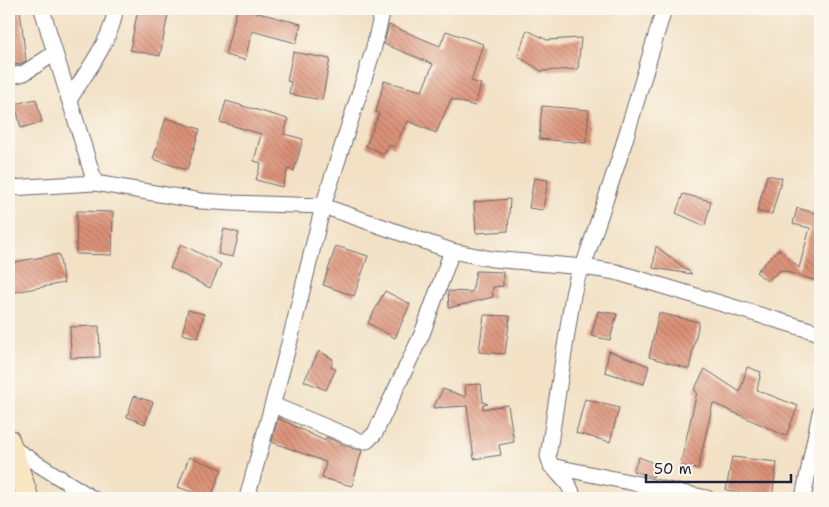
<svg xmlns="http://www.w3.org/2000/svg" width="829" height="507" viewBox="0 0 829 507" font-family="'Shantell Sans',sans-serif">
<defs>
<pattern id="building-back-hatch" width="6" height="6" patternUnits="userSpaceOnUse" patternTransform="scale(1.25)"><rect width="6" height="6" fill="#dc9177"/><path d="M-1 5l2 2M0 0l6 6M5-1l2 2" fill="none" stroke="#b27663"/></pattern>
</defs>
<rect width="100%" height="100%" fill="#fbf7ec"/>
<filter id="ink" filterUnits="userSpaceOnUse"><feTurbulence type="fractalNoise" baseFrequency=".02" numOctaves="2"/><feDisplacementMap in="SourceGraphic" scale="10" xChannelSelector="R" yChannelSelector="G"/><feConvolveMatrix kernelMatrix="1 2 1 2 8 2 1 2 1" color-interpolation-filters="sRGB"/></filter>
<filter id="wash" filterUnits="userSpaceOnUse"><feTurbulence type="fractalNoise" baseFrequency=".0096" numOctaves="4" result="noise"/><feDisplacementMap in="SourceGraphic" scale="20" xChannelSelector="R" yChannelSelector="G"/><feGaussianBlur stdDeviation="1.12" result="paint"/><feColorMatrix in="noise" values="0 0 0 0 0 0 0 0 0 0 0 0 0 0 0 0 0 1.4 0 .05"/><feComposite in="paint" operator="in"/></filter>
<g filter="url(#wash)">
<rect width="100%" height="100%" fill="#f2e1c5"/>
<g id="blocks">
<path fill="url(#building-back-hatch)" d="M9 9H20L26 61 20 64 9 66Z
M138 9H169L160 56 130 50Z
M237 9H243L301 24 296 43 252 31 245 60 225 55Z
M389 25 440 46 446 31 483 44 471 81 481 84 475 106 451 99 436 133 408 121 394 147 390 145 384 154 366 146 379 113 376 112 384 81 422 91 433 64 384 44Z
M527 30 547 40 581 38 578 69 541 71 518 56Z
M293 52 330 59 322 100 289 94 291 82 287 81Z
M36 99 42 122 21 128 15 104Z
M226 101 288 119 284 134 303 139 294 171 288 169 282 187 256 180 261 163 254 161 261 134 220 122Z
M542 106 589 110 586 143 539 139Z
M166 118 200 129 187 170 153 159Z
M767 175 782 178 772 214 757 212Z
M534 178 548 180 543 210 529 208Z
M683 194 711 201 705 226 676 213Z
M510 199 508 231 476 233 474 202Z
M797 208 815 213 816 209 820 210V282L781 270 767 281 756 272 779 249 799 268 810 228 793 224Z
M77 211 113 212 112 255 76 254Z
M224 229 239 233 233 257 218 254Z
M181 244 221 264 210 288 170 268Z
M336 246 368 256 354 296 323 285Z
M656 246 692 274 653 268Z
M59 254 64 283 9 293V263Z
M476 271 503 272V286L493 287 492 294H493V297L449 308 448 291 472 292Z
M385 291 410 304 395 338 368 323Z
M188 310 204 314 198 338 182 334Z
M598 311 617 314 610 340 591 336Z
M659 313 699 322 689 369 649 357Z
M484 315 510 316 505 354 479 352Z
M99 326 100 357 71 358 70 327Z
M319 351 333 359 331 367 336 369 326 390 304 381Z
M609 351 649 366 644 384 605 372Z
M747 367 761 372 757 390 798 406 786 436 713 403 698 469 680 466 697 392 694 390 705 369 740 392Z
M481 384 483 402 488 404 483 405V409L508 405 514 442 499 445 501 455 474 459 467 406 433 408 443 389 466 397 465 385Z
M134 396 153 402 145 424 127 417Z
M585 399 619 408 610 442 576 433Z
M278 418 325 441 326 437 356 450H362L352 486 322 478 326 462 272 442Z
M189 457 222 469 211 498H208L178 487Z
M639 457 658 465 653 477 633 471Z
M732 457 777 462 772 498 726 490Z"/>
</g>
</g>
<g filter="url(#ink)">
<use href="#blocks" fill-opacity="0" stroke="#6b656b" stroke-width="1"/>
<g fill="none" stroke-linecap="round" stroke-linejoin="round">
<g stroke="#6b656b" stroke-width="17">
<path id="street" d="M42 9 55 53 95 183
M9 77 24 73 55 53
M69 100C84 75 114 37 115 9
M9 188 95 183 201 201 232 203 323 206 452 251 492 259 583 267 616 272 820 333
M273 405 360 441H367L375 433 422 334 452 251
M11 447 92 498
M551 466 707 498
M247 498 290 340 323 206 373 51 383 9
M573 498C572 484 560 477 553 467 550 464 549 460 548 456L573 295 577 278 583 267 621 153 664 9
M803 498 820 413"/>
</g>
<g stroke="#6b656b" stroke-width="23">
<path id="secondary" d="M9 440 28 498"/>
</g>
<use href="#street" stroke="#fff" stroke-width="15"/>
<use href="#secondary" stroke="#fbe6c4" stroke-width="21"/>
</g>
</g>
<rect width="829" height="507" fill="none" stroke="#fbf7ec" stroke-width="30"/>
<path d="M646 474v8h145v-8" fill="none" stroke="#22223b" stroke-width="2.5"/>
<text x="654" y="474" font-size="15" fill="#22223b" stroke="#fbf7ec" stroke-width="4" paint-order="stroke">50 m</text>
</svg>
